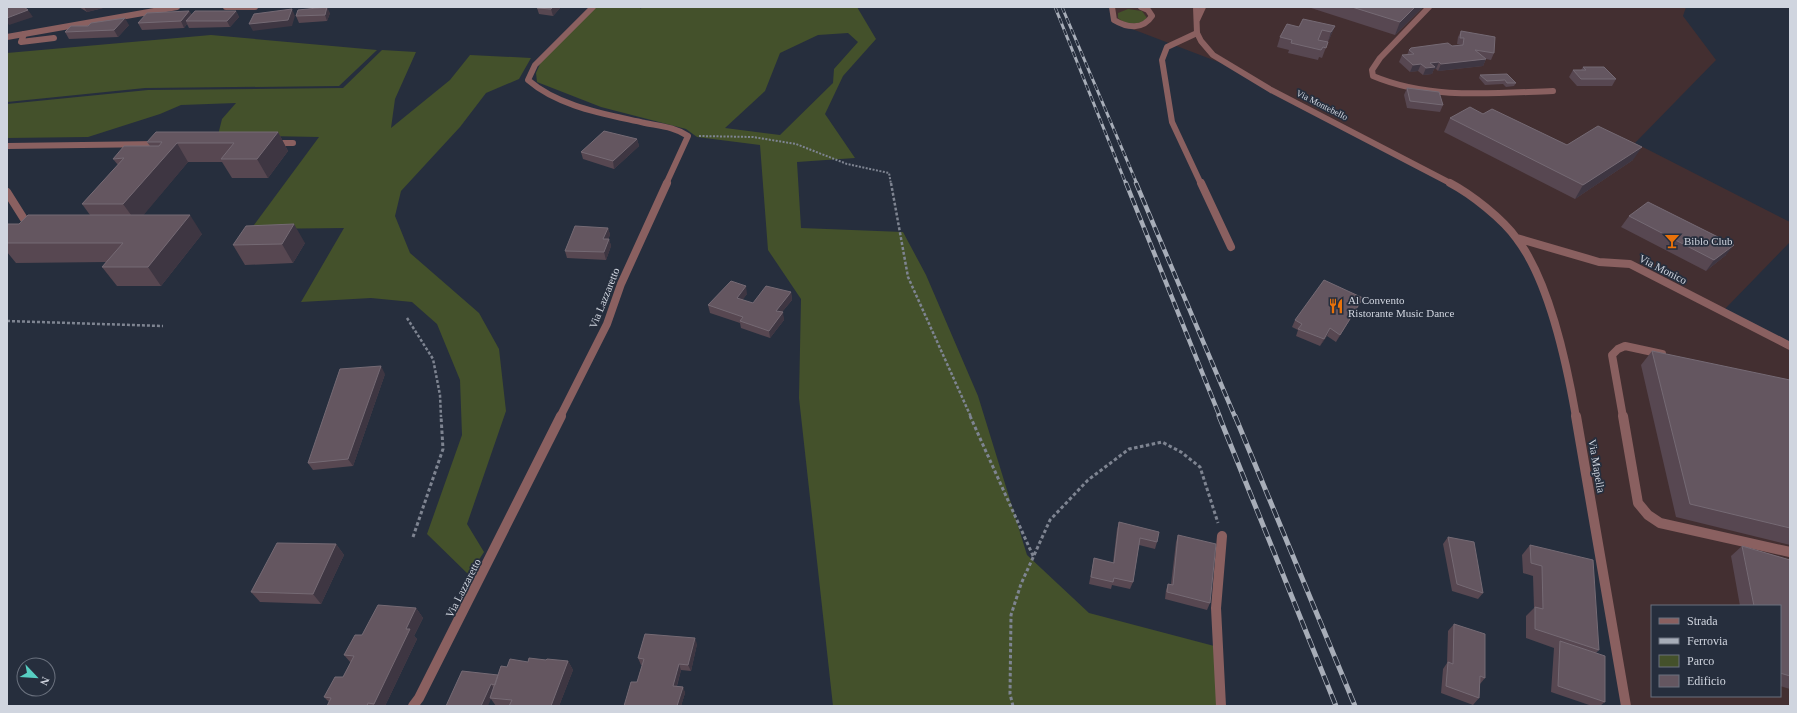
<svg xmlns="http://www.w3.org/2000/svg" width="1797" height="713" viewBox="0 0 1797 713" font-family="Georgia,serif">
<rect width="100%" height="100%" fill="#262e3d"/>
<path fill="#432f31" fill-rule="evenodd" d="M1112 7H1686L1683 16 1716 60 1635 143 1790 222V242L1723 311 1790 346V706H1626L1572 393 1550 308 1517 238 1480 202 1229 66 1119 24ZM1652 606H1780V696H1652Z"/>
<path fill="#44512b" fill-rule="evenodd" d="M593 7H641L640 9 643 7H857L876 39 843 76 825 114 855 158 797 162 801 228 903 232 926 275 978 396 1027 555 1089 613 1218 647 1225 706H833L799 398 801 299 768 250 760 145 697 137 686 129 601 107 537 82 536 73 543 57ZM848 33 858 42 834 69 833 83 780 135 725 128 765 91 780 53 818 35Z
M1128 9 1142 11 1147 18C1140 26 1126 25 1118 18V13Z
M211 35 377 50 339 86 145 88 7 102V53Z
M382 50 416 52 395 99 391 128 450 80 470 55 531 58 519 79 486 93 460 127 401 191 395 216 410 253 479 313 499 349 506 411 467 524 484 552 469 575 427 534 462 435 460 380 437 324 412 302 371 298 301 302 344 228 251 229 319 137 218 135 222 119 236 103 181 105 160 114 88 137 7 138V104L148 90 343 88Z"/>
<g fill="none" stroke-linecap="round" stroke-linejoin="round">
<path stroke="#7e8491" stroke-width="2" stroke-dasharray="2 1.5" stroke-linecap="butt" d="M699 136 753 137 796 144 847 164 889 173 891 184"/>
<path stroke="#7e8491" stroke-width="2.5" stroke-dasharray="3 2" stroke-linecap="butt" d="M891 183 908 277 971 417
M407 318 433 359 440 395 441 417
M7 321 163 326"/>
<path stroke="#7e8491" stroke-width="3" stroke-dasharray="3.5 2.5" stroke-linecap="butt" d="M970 416 1034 558
M413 537 443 449 441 416
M1013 706 1010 694 1011 615 1021 584 1050 520 1088 480 1129 449 1162 442 1181 452 1200 467 1218 523"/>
<path stroke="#8a6060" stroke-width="6" d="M1112 7 1114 20C1127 28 1143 30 1152 16L1148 10 1141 7
M24 34 21 42 54 38"/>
<path stroke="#8a6060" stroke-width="8" d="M1623 417 1612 355 1618 349 1625 346 1662 354"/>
<path stroke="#8a6060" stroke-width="10" d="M1623 416 1638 503 1648 515 1660 523 1790 552"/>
<path stroke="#8a6060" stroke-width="6" d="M226 7H255
M593 7 535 65 528 80C559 107 606 114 645 123 660 126 675 127 688 136L666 184
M1429 7 1380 58 1372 70 1373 76C1430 100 1493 93 1553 91
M1197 33 1167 47 1162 60 1172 122 1201 184
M7 37 177 7
M274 143H293
M7 146 158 144"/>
<path stroke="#8a6060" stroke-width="8" d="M1201 183 1231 247
M7 192 29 227
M560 417 607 324 621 284 667 183"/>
<path stroke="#8a6060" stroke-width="10" d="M413 706 419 698 561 416
M1221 706 1216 608 1222 536"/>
<path stroke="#8a6060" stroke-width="6" d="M1196 7 1197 33 1201 41 1213 55 1271 90 1452 184
M1197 20 1203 7"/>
<path stroke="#8a6060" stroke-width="8" d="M1450 183C1471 194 1503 219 1517 239 1549 281 1567 365 1576 417
M1517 238 1599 262 1630 264 1790 346"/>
<path stroke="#8a6060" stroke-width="10" d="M1576 416 1626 706"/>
<g stroke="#a7adb8" stroke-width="3">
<path id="rail-far2" d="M1055 7 1126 184
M1062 7 1137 184"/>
</g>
<g stroke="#a7adb8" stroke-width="4.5">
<path id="rail-far1" d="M1126 183 1220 417
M1136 183 1235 417"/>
</g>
<g stroke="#a7adb8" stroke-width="5">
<path id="rail" d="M1219 416 1336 706
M1235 416 1355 706"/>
</g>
<use href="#rail-far2" stroke="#262e3d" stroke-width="2" stroke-dasharray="6" stroke-linecap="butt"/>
<use href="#rail-far1" stroke="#262e3d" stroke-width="3" stroke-dasharray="8" stroke-linecap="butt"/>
<use href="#rail" stroke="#262e3d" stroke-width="3.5" stroke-dasharray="10" stroke-linecap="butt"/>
</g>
<path fill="#574751" d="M79 7H107L87 12Z
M561 7 553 16 539 14 537 8Z
M1308 7H1423L1395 35Z
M189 11 192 15 236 11 239 17 230 27 189 28 187 24 184 28 142 30 138 23Z
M330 13 327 21 299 23 296 16Z
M129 25 118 37 69 39 65 32Z
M1335 26 1328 42 1319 40 1328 42 1322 58 1319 57 1318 60 1288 53 1289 50 1277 47 1280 37 1299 27Z
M1461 31 1494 53 1491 60 1486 59 1483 66 1438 71 1436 69H1434L1432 74 1423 75 1418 71 1410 72 1399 62 1402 55H1407L1409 50 1461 45 1457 44 1458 37Z
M1583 67 1616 79 1612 86H1577L1569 77 1573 70H1581Z
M1480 75 1516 83 1514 86 1506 87 1503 84 1485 85 1479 78Z
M1407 88 1443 105 1440 112 1407 108 1404 95Z
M1483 114 1567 145 1633 160 1575 199 1444 132 1450 118Z
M278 132 288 151 268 178H232L222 162H188L143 215 202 234 161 286H117L102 267 106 262 16 263 7 252V224H19L90 215 82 204 118 165 113 159 150 146 147 142Z
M637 139 639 146 614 169 583 159 581 152Z
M1629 216 1726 255 1706 271 1621 227Z
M608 228 610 235 608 239H609L611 246 606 260 567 258 565 251Z
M305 243 293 263 245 265 233 245Z
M791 292 792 300 782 312 784 320 770 338 741 328 740 323 710 313 708 305 747 294 742 300 753 303Z
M1363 298 1359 305 1336 342 1327 336 1320 346 1296 336 1298 330 1292 327 1295 320Z
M1652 351 1790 380V545L1676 517 1641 365Z
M385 374 353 466 313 470 308 463Z
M1119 522 1157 542 1155 549 1139 545 1133 582 1130 589 1112 585 1111 589 1089 584 1094 558 1113 563 1117 529Z
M1178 535 1210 603 1207 610 1165 599 1166 590 1168 584H1171L1176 542Z
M1448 537 1483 593 1478 599 1452 591 1443 544Z
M336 544 344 555 321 604 260 602 251 592Z
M1530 545 1599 650 1596 653 1605 702 1600 706H1592L1551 692 1554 648 1526 638V616L1534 608 1533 576 1523 573 1522 555Z
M1742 546 1790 560V689L1780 686V606H1740L1731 556Z
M416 608 423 618 414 636 417 639 385 706H327L329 702 324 697 343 677 351 663 344 655 362 635Z
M1454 624 1485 678 1480 684 1479 698 1473 705 1441 693 1443 669 1447 663 1448 631Z
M697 644 691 671 681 670 677 686 683 687 685 693 681 706H624L637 682 642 665H641L638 658Z
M546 660 568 661 573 670 559 706H496L491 699 446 706 498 675 507 667 528 662Z"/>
<path fill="#3e3642" d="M84 7H107L87 12Z
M327 7 330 13 327 21 325 15Z
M553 7H561L553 16 551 9Z
M1415 7H1423L1395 35 1400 22Z
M292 9 295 16 292 26 253 31 249 24Z
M28 10 33 17 9 25 7 22V18Z
M189 11 193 17 186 21 187 24 184 28 181 21Z
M236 11 239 17 230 27 227 21Z
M125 18 129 25 118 37 114 30Z
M1335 26 1331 35 1328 42 1331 32Z
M1486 59 1483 66 1438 71 1441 64Z
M1439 62 1436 69H1434L1432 74 1423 75 1426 68 1430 63Z
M1421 64 1418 71 1410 72 1413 65Z
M278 132 288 151 268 178 257 159Z
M637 139 639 146 614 169 613 161Z
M177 143 188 162 137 223 123 204Z
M1642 147 1633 160 1575 199 1583 185Z
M190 215 202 234 161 286 148 267Z
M294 224 305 243 293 263 282 244Z
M608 228 610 235 605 246 603 239Z
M609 239 611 246 606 260 604 252Z
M1734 245 1726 255 1706 271 1714 260Z
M746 286 747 294 738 306 737 298Z
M791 292 792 300 777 318 776 311Z
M1363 298 1359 305 1336 342 1340 335Z
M783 312 784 320 770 338 769 331Z
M1330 328 1327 336 1320 346 1324 339Z
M381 366 385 374 353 466 348 459Z
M336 544 344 555 321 604 313 594Z
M416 608 423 618 414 636 417 639 385 706H375L374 704 406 629Z
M695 638 697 644 691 671 688 665Z
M568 661 573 670 559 706H551Z
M679 664 681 670 675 692 673 686Z
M491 684 495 690 490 698 491 699 488 706H481Z
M683 687 685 693 681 706H677Z"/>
<path fill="#645660" stroke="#756a74" d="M7 7H24L28 10 7 18Z
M327 7 325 15 296 16 298 10Z
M538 7H553L551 9 537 8Z
M1352 7H1415L1400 22Z
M292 9 288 20 249 24 254 14Z
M189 11 181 21 138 23 147 13Z
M195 11H236L227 21H186Z
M125 18 114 30 65 32 71 26H88L91 23Z
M1303 19 1335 26 1331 32 1322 30 1318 40 1328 42 1326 48 1323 47 1321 50 1291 43 1292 40 1280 37 1287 24 1299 27Z
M1461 31 1495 37 1494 53 1475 50 1486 59 1441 64 1439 62 1430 63 1435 67 1426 68 1421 64 1413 65 1402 55 1414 54 1409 50 1411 48 1448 43 1452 46 1463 45 1464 38H1460Z
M1583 67H1604L1616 79H1581L1573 70H1586Z
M1507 74 1516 83H1507L1505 80 1487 81 1480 75Z
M1407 88 1439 92 1443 105 1410 101Z
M1470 107 1483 114 1492 109 1567 145 1598 126 1642 147 1583 185 1450 118Z
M604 131 637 139 613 161 581 152Z
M156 132H278L257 159H221L234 143H177L123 204H82L124 158 113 159 124 146H159L162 142H147Z
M1648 202 1734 245 1714 260 1629 216Z
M28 215H190L148 267H102L123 243H7V236L8 235H7V224H19Z
M294 224 282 244 233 245 246 226Z
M575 226 608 228 603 239H609L604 252 565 251Z
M1324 280 1363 298 1340 335 1330 328 1324 339 1298 329 1302 324 1295 320Z
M731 281 746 286 737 298 753 303 766 286 791 292 776 311 783 312 769 331 740 321 743 317 708 305Z
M1652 351 1790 380V528L1690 504Z
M381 366 348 459 308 463 340 369Z
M1119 522 1159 532 1157 542 1140 538 1133 582 1114 578 1113 582 1091 577 1094 558 1114 563Z
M1178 535 1216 544 1210 603 1167 592 1168 584 1173 585Z
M1448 537 1474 542 1483 593 1457 584Z
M277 543 336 544 313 594 251 592Z
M1530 545 1593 560 1599 650 1535 629V607L1543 609 1542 566 1531 563Z
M1742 546 1790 560V676L1780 673V606H1754Z
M378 605 416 608 406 629H410L374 704 368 703 367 706H327L331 698 324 697 335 677H343L354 656 344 655 355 635H362Z
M1454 624 1485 634V678L1480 676 1479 698 1446 686 1448 662 1453 664Z
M645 634 695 638 688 665 679 664 673 686 683 687 677 706H624L631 682H637L644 659 638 658Z
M1560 641 1605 656V702L1558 686Z
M529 658 546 660 547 659 568 661 551 706H509L512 700 490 698 501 666 507 667 510 659 528 662Z
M462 671 498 675 495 685 491 684 481 706H446Z"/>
<defs>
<g id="bar-bare" transform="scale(1.2)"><path d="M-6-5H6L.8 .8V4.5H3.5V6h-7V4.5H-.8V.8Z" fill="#e8710a" stroke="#262e3d" stroke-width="2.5" paint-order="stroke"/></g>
<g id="restaurant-bare" transform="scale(1.2)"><path d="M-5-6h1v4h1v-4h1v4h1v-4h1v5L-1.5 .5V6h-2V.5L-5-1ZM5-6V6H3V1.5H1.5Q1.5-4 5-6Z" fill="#e8710a" stroke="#262e3d" stroke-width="2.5" paint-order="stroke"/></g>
</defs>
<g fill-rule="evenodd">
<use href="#bar-bare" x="1672" y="241"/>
<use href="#restaurant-bare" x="1336" y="306"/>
</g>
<g text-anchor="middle" stroke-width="3.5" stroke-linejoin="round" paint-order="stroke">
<g font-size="9" fill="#d0d5df" stroke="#262e3d">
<text transform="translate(1322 105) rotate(27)" y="3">Via Montebello</text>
</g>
<g font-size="11" fill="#d0d5df" stroke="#262e3d" text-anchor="start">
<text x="1684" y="245">Biblo Club</text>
<text x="1348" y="304">Al Convento<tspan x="1348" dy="13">Ristorante Music Dance</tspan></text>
</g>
<g font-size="11" fill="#d0d5df" stroke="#262e3d">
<text transform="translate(1663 269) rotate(27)" y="4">Via Monico</text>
<text transform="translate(604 298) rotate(-68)" y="4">Via Lazzaretto</text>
<text transform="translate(1597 466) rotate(80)" y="4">Via Mapella</text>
<text transform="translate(463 588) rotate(-63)" y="4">Via Lazzaretto</text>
</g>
</g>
<rect width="1797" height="713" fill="none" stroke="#d0d5df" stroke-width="16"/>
<rect x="1651" y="605" width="130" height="92" fill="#262e3d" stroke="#6a717e"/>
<rect x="1659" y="618" width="20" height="6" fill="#8a6060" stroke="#6a717e"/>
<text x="1687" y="625" font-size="12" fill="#d0d5df">Strada</text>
<rect x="1659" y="638" width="20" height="6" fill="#a7adb8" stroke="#6a717e"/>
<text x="1687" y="645" font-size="12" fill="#d0d5df">Ferrovia</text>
<rect x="1659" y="655" width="20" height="12" fill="#44512b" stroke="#6a717e"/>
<text x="1687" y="665" font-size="12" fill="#d0d5df">Parco</text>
<rect x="1659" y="675" width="20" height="12" fill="#645660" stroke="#6a717e"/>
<text x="1687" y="685" font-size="12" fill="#d0d5df">Edificio</text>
<g transform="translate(36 677) rotate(115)"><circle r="19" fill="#262e3d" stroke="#6a717e"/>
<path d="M0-3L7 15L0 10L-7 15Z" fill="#57cec2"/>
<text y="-6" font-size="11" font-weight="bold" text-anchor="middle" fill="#d0d5df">N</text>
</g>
</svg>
